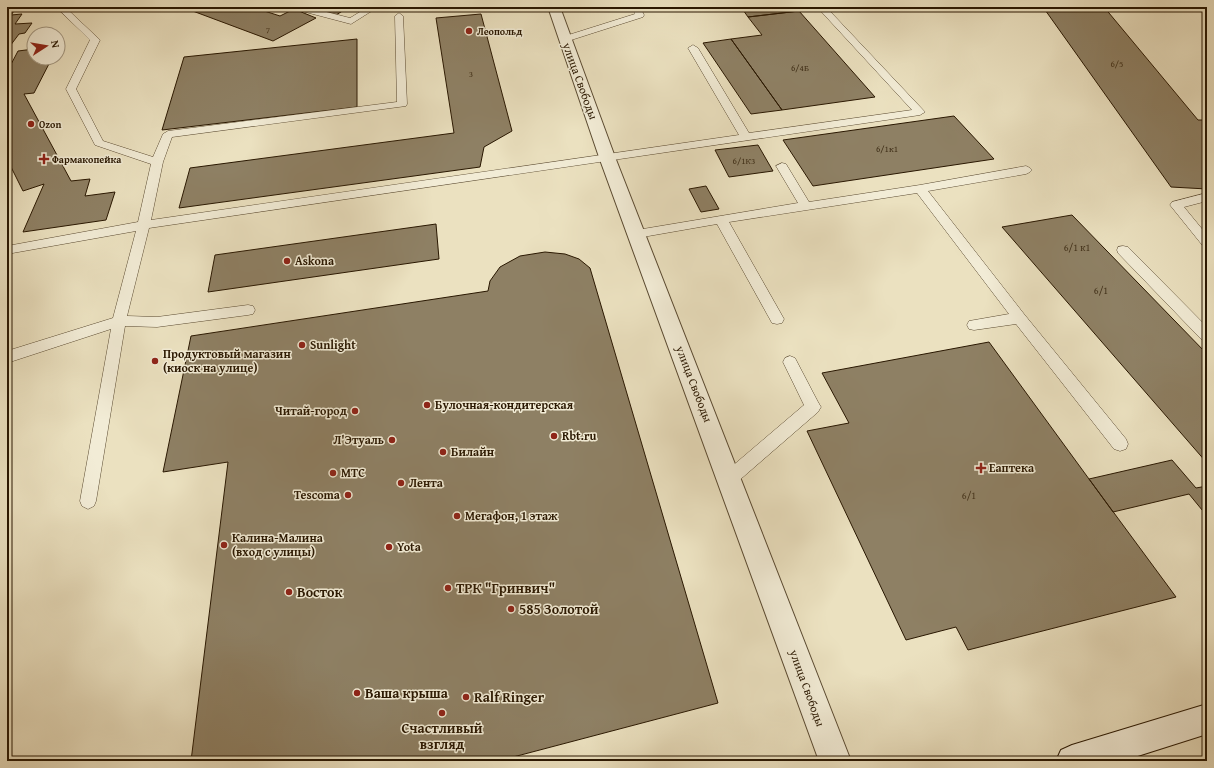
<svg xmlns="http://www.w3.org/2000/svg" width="1214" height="768" viewBox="0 0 1214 768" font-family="'Gentium Book Plus',serif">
<rect width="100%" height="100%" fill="#ebe1c0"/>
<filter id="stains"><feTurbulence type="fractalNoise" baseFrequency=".005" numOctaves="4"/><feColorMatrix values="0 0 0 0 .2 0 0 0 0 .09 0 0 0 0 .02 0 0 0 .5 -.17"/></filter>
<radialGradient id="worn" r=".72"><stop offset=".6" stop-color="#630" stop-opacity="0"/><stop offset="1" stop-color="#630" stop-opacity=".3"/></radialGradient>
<path fill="#8e8064" stroke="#291701" d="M7 7H17L11 15 22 14 15 24 32 23 25 33 19 34 10 46H7Z
M182 7H252L280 16 294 9 316 18 273 41Z
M311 7H349L336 15Z
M741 7H796L799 11 748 17Z
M1043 7H1104L1198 120H1207V177H1204L1207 181V189L1171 187Z
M799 11 875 97 782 110 731 39 762 35 748 17Z
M481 14 512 131 484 147 480 167 179 208 190 168 454 133 436 18Z
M357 39V107L162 130 184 57Z
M731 39 782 110 751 114 703 43Z
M34 49V58H52L34 93 24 94 71 181 90 179 85 196 115 192 106 220 23 232 44 184 23 191 7 159V72L18 51Z
M954 116 994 159 813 186 783 140Z
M758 145 773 171 729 177 715 150Z
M706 186 719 209 701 212 689 189Z
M1072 215 1207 354V463L1002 227Z
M436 224 439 259 208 292 215 255Z
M545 252 565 254 579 259 590 268 718 703 498 761H191L228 462 163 472 191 336 488 291 490 281 500 267 520 256Z
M989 342 1089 479 1176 597 968 650 956 627 906 640 807 431 849 423 822 373Z
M1172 460 1196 488 1207 486V516L1189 494 1113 512 1089 479Z"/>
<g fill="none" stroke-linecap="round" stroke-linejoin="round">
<g stroke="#5a4a31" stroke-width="1">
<path id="lane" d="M56 7H65L100 40 76 89 103 141 153 157 163 134 168 131 397 102 395 16 399 13 403 16 407 104 406 106 172 137 163 162 151 220 739 135 688 48 693 45 698 48 749 133 912 110 817 7H826L925 112 920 115 149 228 127 316 157 317 248 305 253 306 255 310 253 314 248 315 157 327 125 326 96 501 94 506 88 509 82 506 80 501 111 329 7 363V351L113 318 136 231 7 254V246L138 222 151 164 95 145 94 143 66 89 90 40Z
M293 7H307L350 18 368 7H378L351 24 294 9Z
M632 7H640L644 15 643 17 568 41 565 42 560 39 562 37 635 14Z
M782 163 786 164 809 202 920 185 1026 166 1030 168 1032 170 1030 172 1026 174 928 191 1024 314 1126 439 1128 444 1126 449 1120 451 1114 449 1016 324 974 330 969 329 967 325 969 321 1009 314 917 193 729 222 784 319 782 323 777 324 772 323 717 224 637 238 633 237 631 234 633 231 637 230 798 203 776 166Z
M1207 193V201L1184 207 1207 235V247L1203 246 1170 205 1172 202Z
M1123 246 1128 247 1207 327V341L1202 340 1118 253 1117 250 1118 247Z
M790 356 795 358 818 402 821 407 818 412 735 484 729 486 723 484 721 479 723 474 804 405 783 362 785 358Z"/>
</g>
<g stroke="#5a4a31" stroke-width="2">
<path id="street" d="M548 7H560L615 157 851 761H819L599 157Z"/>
</g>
<g stroke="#291701" stroke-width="2">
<path id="secondary" d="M1207 704V734L1122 761H1056L1061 750 1072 745Z"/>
</g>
<use href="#lane" fill="#f2ecd6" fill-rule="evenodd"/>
<use href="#street" fill="#f2ecd6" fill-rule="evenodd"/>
<use href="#secondary" fill="#f2ecd6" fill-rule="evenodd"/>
</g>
<g fill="#8f2418" stroke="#f2ecd6" stroke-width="1.5">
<circle cx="469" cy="31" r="4"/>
<circle cx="31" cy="124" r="4"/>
<path d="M42 153h4v4h4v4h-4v4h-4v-4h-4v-4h4z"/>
<circle cx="287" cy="261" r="4"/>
<circle cx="302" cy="345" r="4"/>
<circle cx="155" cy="361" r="4"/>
<circle cx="427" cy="405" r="4"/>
<circle cx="355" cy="411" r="4"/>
<circle cx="554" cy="436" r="4"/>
<circle cx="392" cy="440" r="4"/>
<circle cx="443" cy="452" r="4"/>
<path d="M979 462h4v4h4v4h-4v4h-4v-4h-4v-4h4z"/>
<circle cx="333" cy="473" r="4"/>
<circle cx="401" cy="483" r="4"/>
<circle cx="348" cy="495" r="4"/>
<circle cx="457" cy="516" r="4"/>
<circle cx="224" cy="545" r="4"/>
<circle cx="389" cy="547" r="4"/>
<circle cx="448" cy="588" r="4"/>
<circle cx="289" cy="592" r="4"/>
<circle cx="511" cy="609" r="4"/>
<circle cx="357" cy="693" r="4"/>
<circle cx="466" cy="697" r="4"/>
<circle cx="442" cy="713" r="4"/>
</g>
<g text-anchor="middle" stroke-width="3" stroke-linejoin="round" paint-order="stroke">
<g font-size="9" fill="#42311a">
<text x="268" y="33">7</text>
<text x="1117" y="67">6/5</text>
<text x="800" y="71">6/4Б</text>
<text x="471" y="77">3</text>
<text x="887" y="152">6/1к1</text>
<text x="744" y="164">6/1К3</text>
</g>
<g font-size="10" font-weight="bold" fill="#291701" stroke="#f2ecd6" text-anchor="start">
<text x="477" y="35">Леопольд</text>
<text x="39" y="128">Ozon</text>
<text x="52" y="163">Фармакопейка</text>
</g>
<g font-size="10" fill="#42311a">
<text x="1077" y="251">6/1 к1</text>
<text x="1101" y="294">6/1</text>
<text x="969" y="499">6/1</text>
</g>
<g font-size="12" fill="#291701" stroke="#f2ecd6">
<text transform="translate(580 81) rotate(70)" y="4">улица Свободы</text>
<text transform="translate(694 384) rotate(69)" y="4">улица Свободы</text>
<text transform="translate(807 688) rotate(70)" y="4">улица Свободы</text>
</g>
<g font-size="12" font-weight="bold" fill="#291701" stroke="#f2ecd6" text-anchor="start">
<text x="295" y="265">Askona</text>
<text x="310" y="349">Sunlight</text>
<text x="163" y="358">Продуктовый магазин<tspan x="163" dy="14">(киоск на улице)</tspan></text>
<text x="435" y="409">Булочная-кондитерская</text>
<text x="347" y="415" text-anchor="end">Читай-город</text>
<text x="562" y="440">Rbt.ru</text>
<text x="384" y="444" text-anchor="end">Л'Этуаль</text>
<text x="451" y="456">Билайн</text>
<text x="989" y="472">Еаптека</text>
<text x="341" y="477">МТС</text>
<text x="409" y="487">Лента</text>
<text x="340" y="499" text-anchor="end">Tescoma</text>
<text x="465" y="520">Мегафон, 1 этаж</text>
<text x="232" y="542">Калина-Малина<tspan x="232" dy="14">(вход с улицы)</tspan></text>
<text x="397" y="551">Yota</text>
</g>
<g font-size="14" font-weight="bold" fill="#291701" stroke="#f2ecd6" text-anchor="start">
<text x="456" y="593">ТРК "Гринвич"</text>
<text x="297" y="597">Восток</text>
<text x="519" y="614">585 Золотой</text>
<text x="365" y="698">Ваша крыша</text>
<text x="474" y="702">Ralf Ringer</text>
<text x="442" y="733" text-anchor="middle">Счастливый<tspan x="442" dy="16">взгляд</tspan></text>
</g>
</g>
<rect width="1214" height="768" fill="none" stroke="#ebe1c0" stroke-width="24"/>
<rect x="8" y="8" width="1198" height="752" fill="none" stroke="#291701" stroke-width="2"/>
<rect x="12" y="12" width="1190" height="744" fill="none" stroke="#291701"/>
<g transform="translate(46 46) rotate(78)"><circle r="19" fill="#f2ecd6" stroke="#a29781"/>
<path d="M0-3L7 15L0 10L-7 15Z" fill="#8f2418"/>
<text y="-6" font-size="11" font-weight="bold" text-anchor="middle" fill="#291701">N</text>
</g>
<rect width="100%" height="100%" filter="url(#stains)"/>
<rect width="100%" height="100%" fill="url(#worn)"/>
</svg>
